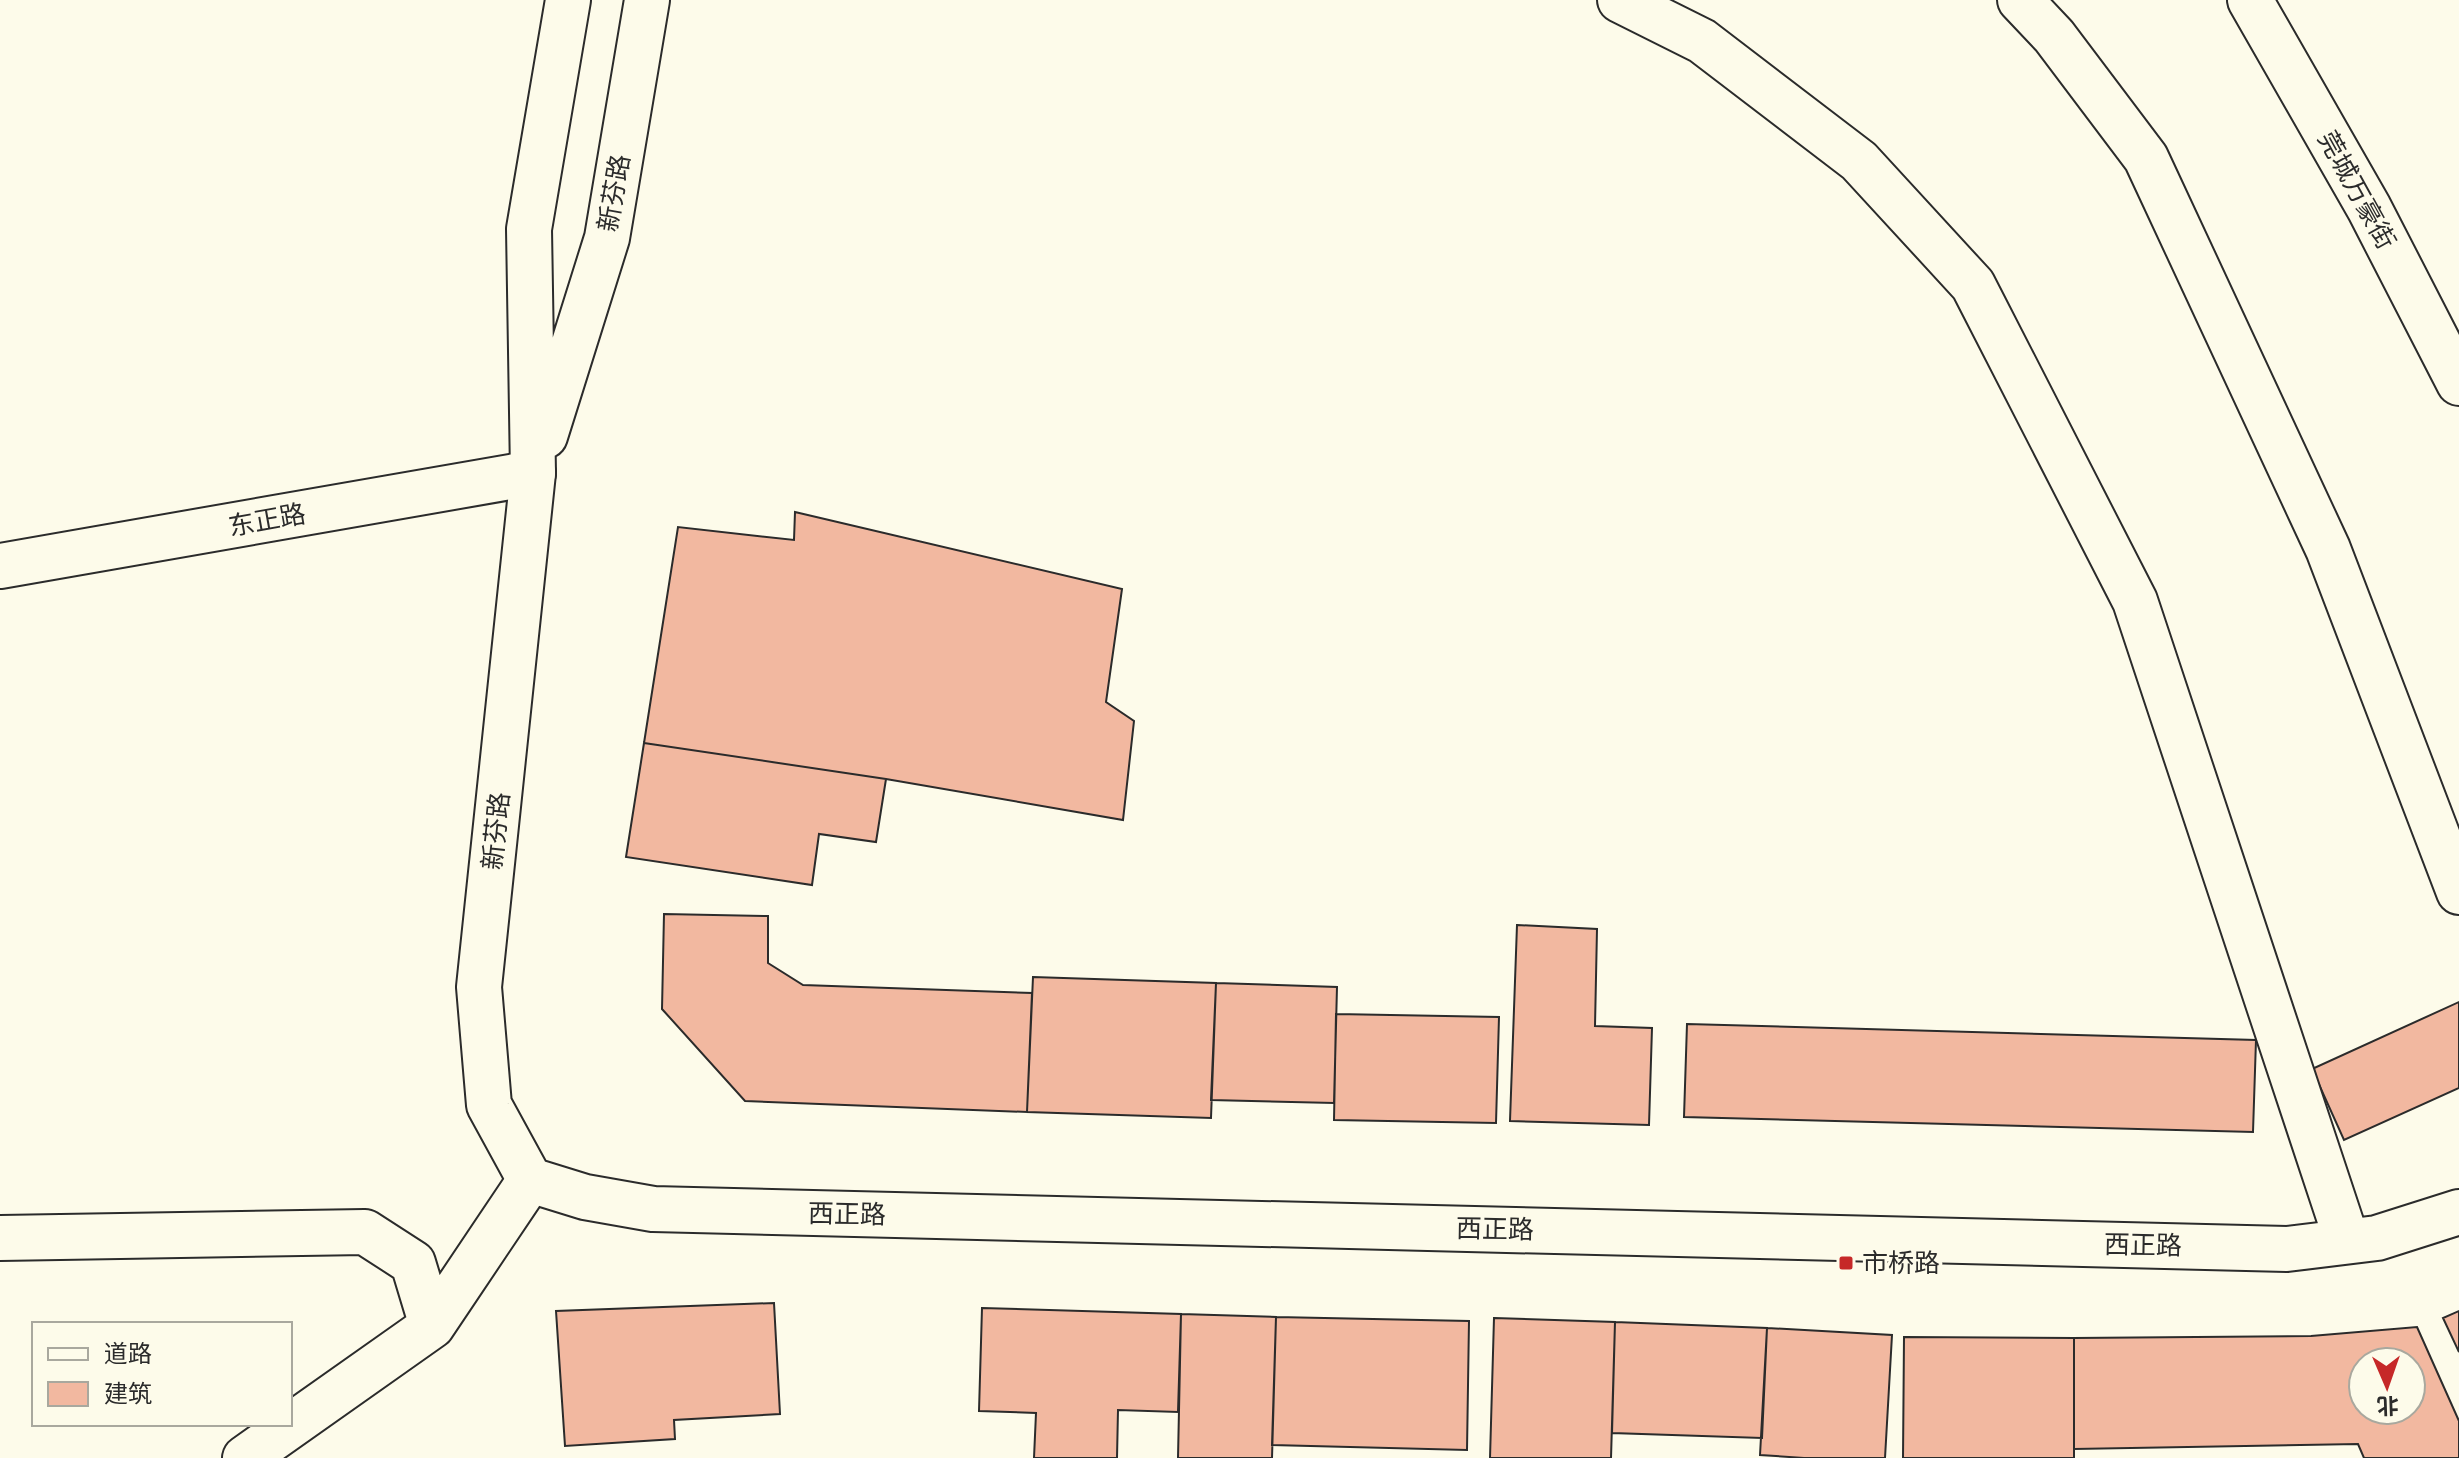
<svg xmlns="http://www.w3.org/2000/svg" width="2459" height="1458" viewBox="0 0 2459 1458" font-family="'Exo 2','Noto Sans SC',sans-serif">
<rect width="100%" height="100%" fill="#fdfbea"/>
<path fill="#f2b8a0" stroke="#2b2b2b" stroke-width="2" fill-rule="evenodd" d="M795 512 1122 589 1106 702 1134 721 1123 820 886 779 644 743 678 527 794 540Z
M644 743 886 779 876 842 819 834 812 885 626 857Z
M664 914 768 916V963L803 985 1032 993 1027 1112 745 1101 662 1009Z
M1517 925 1597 929 1595 1026 1652 1028 1649 1125 1510 1121Z
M1033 977 1216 983 1211 1118 1027 1112Z
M1216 983 1337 987 1334 1103 1211 1100Z
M2459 1002V1088L2344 1140 2312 1069Z
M1336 1014 1499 1017 1496 1123 1334 1120Z
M1687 1024 2256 1040 2253 1132 1684 1117Z
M774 1303 780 1414 674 1420 675 1439 565 1446 556 1311Z
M982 1308 1181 1314 1178 1412 1118 1410 1117 1458H1034L1036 1413 979 1411Z
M2459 1311V1352L2443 1318Z
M1181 1314 1276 1317 1272 1458H1178Z
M1276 1317 1469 1321 1467 1450 1272 1445Z
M1494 1318 1615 1322 1611 1458H1490Z
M1615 1322 1767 1328 1762 1438 1612 1433Z
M2417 1327 2459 1421V1458H2364L2358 1444 2074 1449V1338L2311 1336ZM2363 1362H2411V1410H2363Z
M1767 1328 1892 1335 1885 1458H1804L1760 1455Z
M1904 1337 2074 1338V1458H1903Z"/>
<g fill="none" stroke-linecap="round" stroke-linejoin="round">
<g stroke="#2b2b2b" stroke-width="48">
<path id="minor" d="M1620 0 1702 41 1859 161 1973 285 2135 601 2347 1241
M2020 0 2054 36 2146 158 2328 549 2459 892
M2250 0 2369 208 2459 383
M0 566 533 473
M0 1238 365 1232 413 1263 432 1326
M245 1458 432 1326 530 1180"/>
</g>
<g stroke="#2b2b2b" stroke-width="48">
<path id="major" d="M568 0 529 229 533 473 479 987 489 1105 530 1180 585 1197 653 1209 2287 1249 2377 1238 2459 1212
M545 436 607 238 647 0"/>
</g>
<use href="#minor" stroke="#fdfbea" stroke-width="44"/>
<use href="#major" stroke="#fdfbea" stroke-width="44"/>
</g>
<rect fill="#c62828" stroke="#fdfbea" stroke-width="3" x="1838" y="1255" width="16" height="16" rx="4"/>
<g text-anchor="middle" stroke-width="6" stroke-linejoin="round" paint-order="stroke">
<g font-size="26" fill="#2b2b2b" stroke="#fdfbea">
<text transform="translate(2357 190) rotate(61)" y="9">莞城万豪街</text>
<text transform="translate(614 193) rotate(-80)" y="9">新芬路</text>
<text transform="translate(267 520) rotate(-10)" y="9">东正路</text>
<text transform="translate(496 831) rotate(-84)" y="9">新芬路</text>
<text transform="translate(847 1214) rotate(1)" y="9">西正路</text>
<text transform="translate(1495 1229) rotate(1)" y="9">西正路</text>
<text transform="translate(2143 1245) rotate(1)" y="9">西正路</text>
</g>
<g font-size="26" fill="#2b2b2b" stroke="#fdfbea" text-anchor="start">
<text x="1862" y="1272">市桥路</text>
</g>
</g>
<rect x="32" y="1322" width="260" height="104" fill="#fdfbea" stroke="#a9a89e" stroke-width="2"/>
<rect x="48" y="1348" width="40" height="12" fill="#fdfbea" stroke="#a9a89e" stroke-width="2"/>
<text x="104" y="1362" font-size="24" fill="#2b2b2b">道路</text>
<rect x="48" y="1382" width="40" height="24" fill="#f2b8a0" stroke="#a9a89e" stroke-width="2"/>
<text x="104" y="1402" font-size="24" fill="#2b2b2b">建筑</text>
<g transform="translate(2387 1386) rotate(178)"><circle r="38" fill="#fdfbea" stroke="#a9a89e" stroke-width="2"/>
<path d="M0-6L14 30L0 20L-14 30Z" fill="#c62828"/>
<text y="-12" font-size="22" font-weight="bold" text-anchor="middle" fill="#2b2b2b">北</text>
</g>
</svg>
